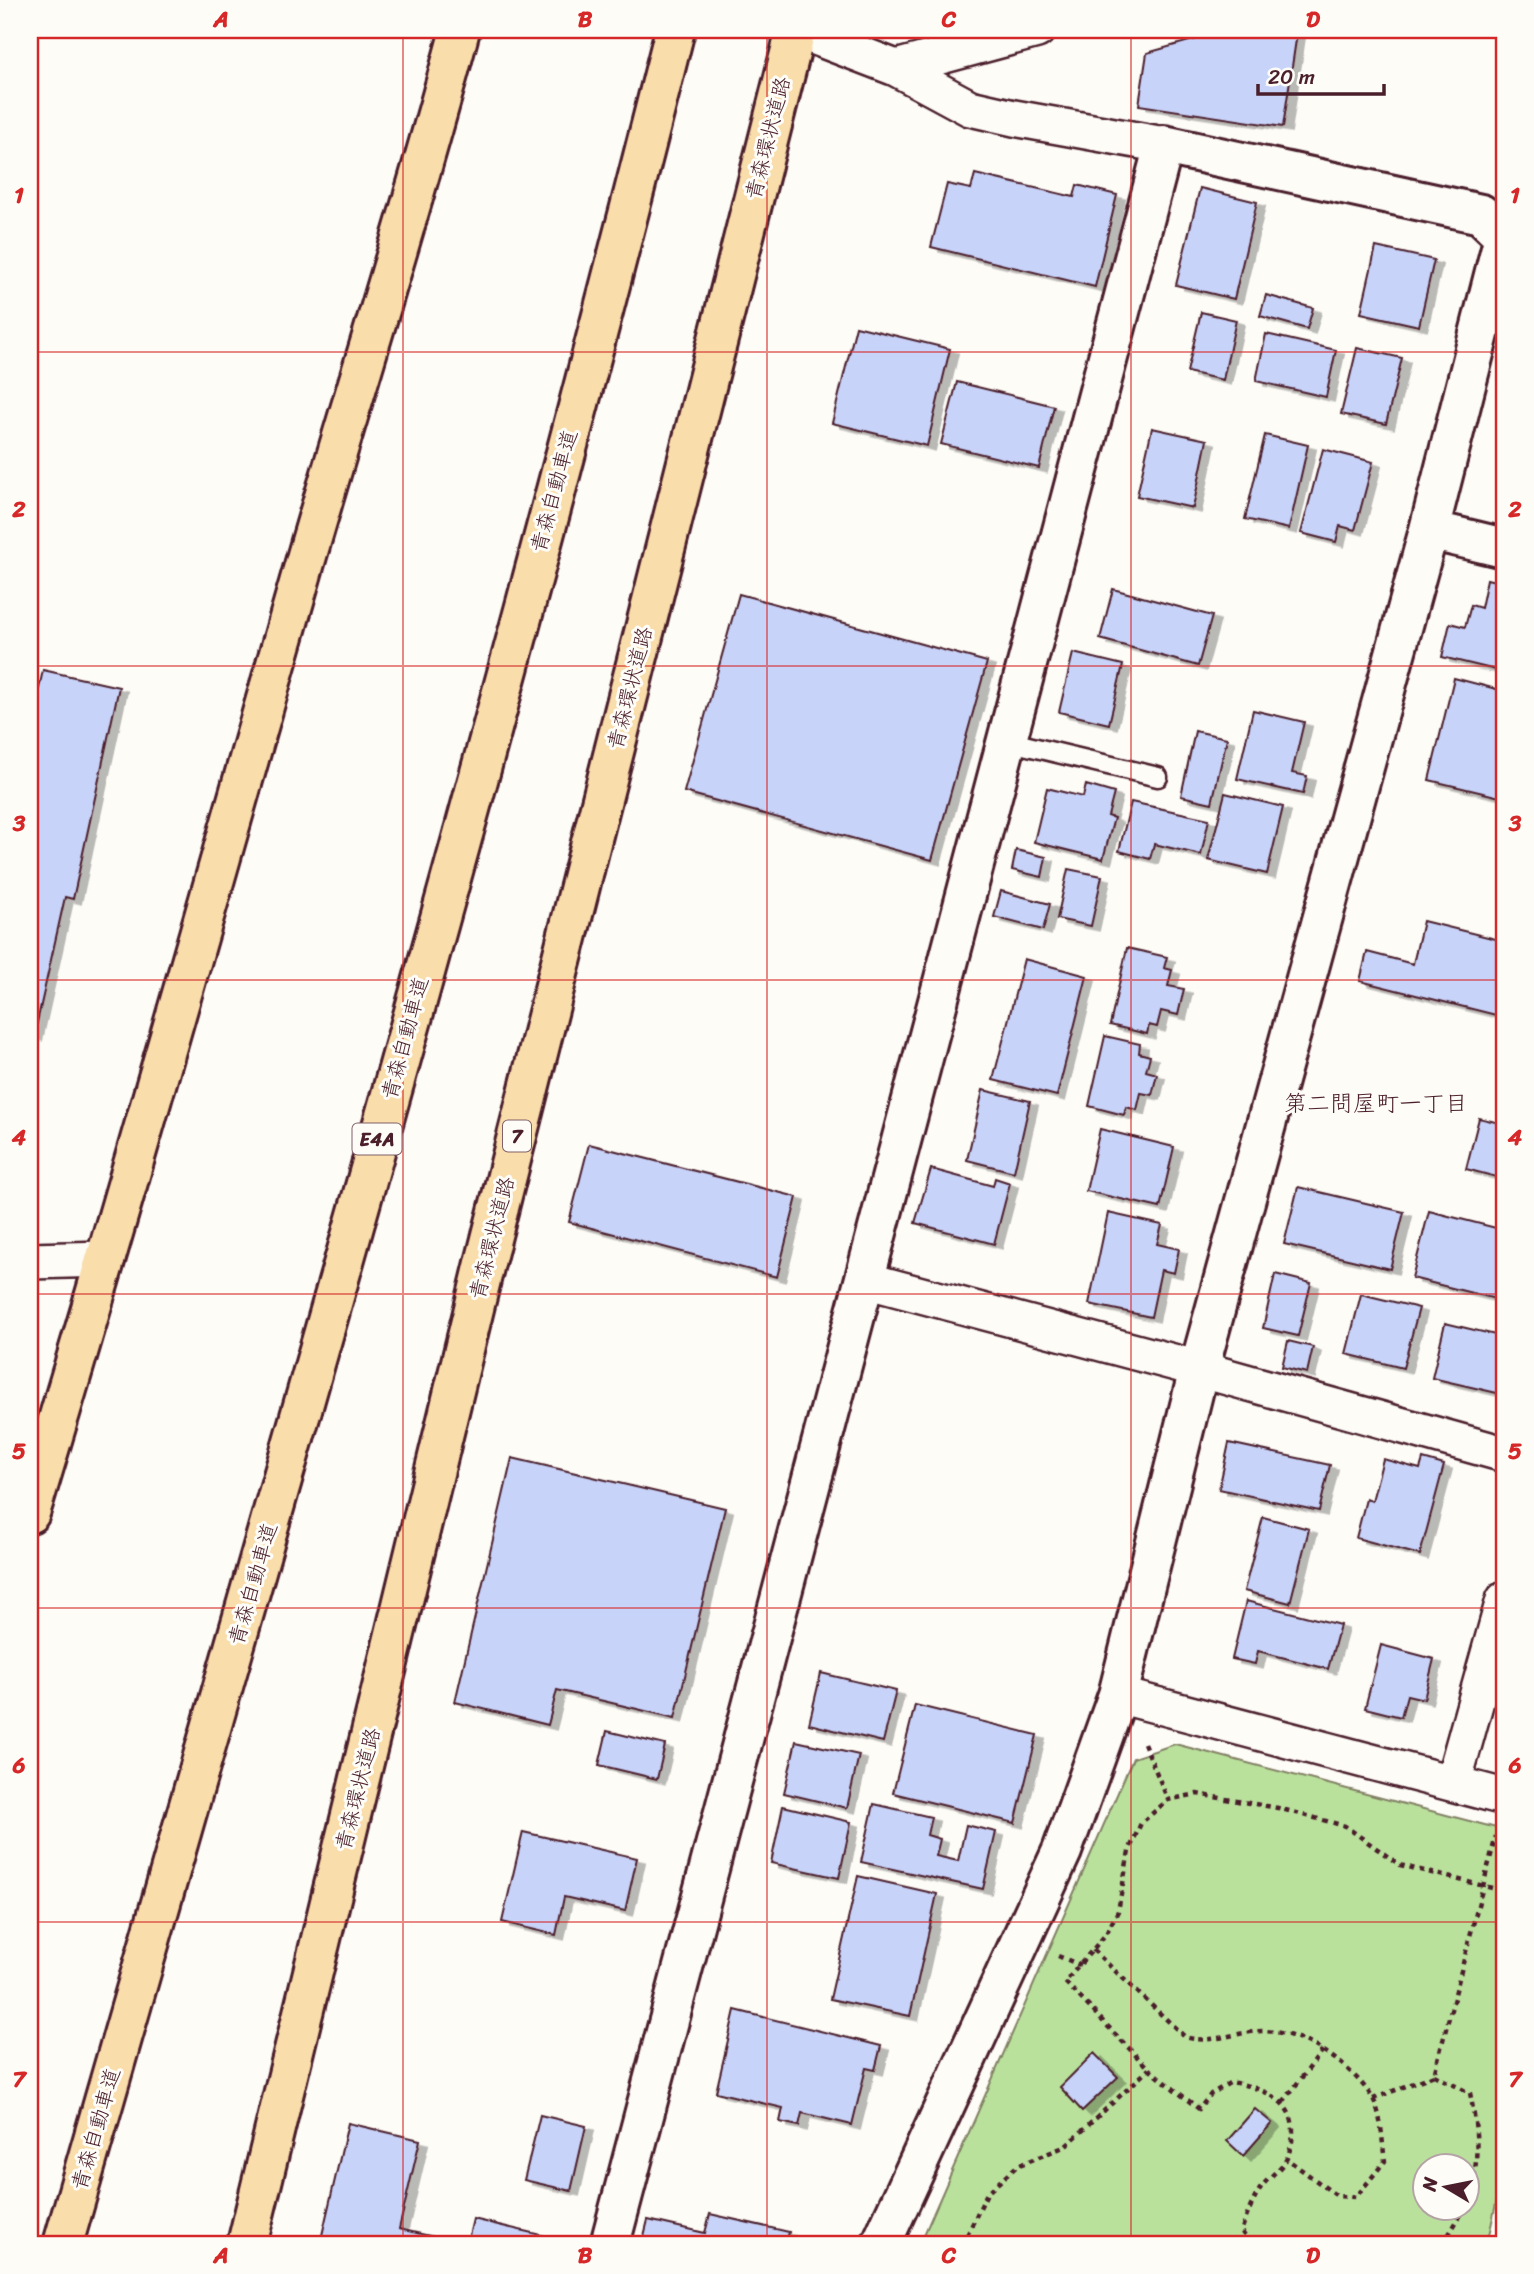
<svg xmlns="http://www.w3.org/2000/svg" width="1534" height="2274" viewBox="0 0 1534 2274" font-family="Sriracha,'Klee One',sans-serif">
<defs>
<filter id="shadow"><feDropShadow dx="8" dy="4.5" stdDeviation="0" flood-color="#0004"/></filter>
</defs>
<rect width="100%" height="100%" fill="#fdfcf7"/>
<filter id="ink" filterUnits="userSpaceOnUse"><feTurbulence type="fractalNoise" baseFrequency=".0143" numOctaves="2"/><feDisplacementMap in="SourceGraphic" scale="14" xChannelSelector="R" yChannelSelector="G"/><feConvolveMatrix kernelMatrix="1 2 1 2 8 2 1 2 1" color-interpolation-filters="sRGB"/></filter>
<g filter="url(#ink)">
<path fill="#b9e19c" stroke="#828064" stroke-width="2" fill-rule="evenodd" d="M1175 1744 1504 1830V2168L1487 2244H920L1133 1758ZM1426 2166H1468V2208H1426Z"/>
<path fill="#c8d3fa" stroke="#4a1f2b" stroke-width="2" filter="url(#shadow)" d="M1228 30 1297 33 1283 127 1139 105 1147 53Z
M975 174 1074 197 1077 185 1117 195 1095 287 931 247 947 184 971 189Z
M1200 188 1257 202 1234 299 1176 285Z
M1376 247 1434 260 1419 326 1361 313Z
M1266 295 1313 308 1307 329 1260 316Z
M1201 312 1236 320 1223 380 1187 372Z
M856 326 950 349 927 446 832 423Z
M1266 334 1336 350 1326 397 1256 381Z
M1357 348 1402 358 1386 424 1341 414Z
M957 382 1054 406 1039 468 941 444Z
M1152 428 1207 440 1193 508 1137 496Z
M1265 435 1308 445 1289 529 1245 519Z
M1323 449 1373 462 1355 530 1340 526 1336 542 1301 533Z
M1487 579 1504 583V672L1442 657 1450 623 1465 627 1471 605 1481 608Z
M1113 589 1212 616 1198 666 1100 639Z
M739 594 987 662 932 860 684 792Z
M1073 653 1123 665 1109 724 1059 712Z
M43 670 119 687 73 899 65 897 34 1036 30 1035V730Z
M1454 678 1504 691V798L1429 780Z
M1253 710 1304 722 1292 773 1307 776 1303 794 1237 779Z
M1195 731 1227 738 1212 803 1181 796Z
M1086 785 1114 793 1108 816 1114 818 1103 859 1034 842 1047 788 1083 797Z
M1225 793 1283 807 1267 874 1208 860Z
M1131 802 1209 819 1201 855 1154 844 1150 859 1119 851Z
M1016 850 1046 857 1042 877 1012 870Z
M1068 869 1102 876 1091 926 1057 919Z
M1001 891 1050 904 1043 930 994 917Z
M1423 921 1504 941V1017L1360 981 1367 952 1413 964Z
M1127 948 1167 957 1164 968 1172 970 1168 986 1184 989 1178 1015 1161 1011 1157 1027 1149 1025 1147 1034 1110 1025Z
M1024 959 1087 976 1057 1096 993 1080Z
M1105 1036 1140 1044 1139 1053 1150 1056 1146 1071 1157 1074 1152 1095 1141 1093 1137 1110 1126 1107 1124 1115 1089 1106Z
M983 1090 1030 1101 1014 1172 967 1160Z
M1479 1118 1504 1124V1179L1466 1169Z
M1100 1129 1174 1147 1160 1208 1086 1191Z
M589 1144 797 1197 777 1277 569 1222Z
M931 1169 993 1186 995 1178 1010 1183 994 1244 915 1223Z
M1298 1187 1404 1212 1390 1269 1284 1244Z
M1429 1211 1504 1230V1282L1500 1300 1412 1278Z
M1108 1213 1162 1225 1157 1244 1179 1249 1174 1273 1161 1270 1151 1317 1089 1304Z
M1275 1274 1311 1283 1298 1336 1263 1328Z
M1361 1294 1419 1308 1403 1368 1346 1354Z
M1445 1323 1504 1337V1362L1497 1393 1432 1378Z
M1288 1341 1313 1347 1307 1373 1282 1367Z
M1229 1443 1330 1465 1319 1511 1219 1489Z
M512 1458 725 1508 675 1718 557 1690 548 1725 455 1702Z
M1383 1459 1420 1469 1423 1459 1444 1465 1420 1555 1356 1538 1366 1499 1372 1501Z
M1263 1517 1309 1529 1290 1603 1244 1591Z
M1246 1601 1340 1625 1328 1669 1258 1651 1255 1664 1232 1659Z
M1381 1645 1434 1659 1424 1699 1407 1695 1401 1717 1365 1708Z
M821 1673 896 1691 883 1742 809 1724Z
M915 1705 1037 1735 1015 1823 893 1793Z
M607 1731 665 1745 657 1779 599 1765Z
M796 1741 859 1755 847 1808 784 1793Z
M874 1804 931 1817 927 1835 940 1839 936 1856 958 1861 966 1825 996 1832 983 1889 861 1862Z
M783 1806 851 1822 839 1878 771 1863Z
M523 1832 637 1858 625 1911 564 1897 556 1935 502 1922Z
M858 1876 937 1894 910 2016 830 1999Z
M735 2010 881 2046 875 2070 866 2068 852 2125 802 2113 799 2126 780 2122 783 2108 716 2092Z
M1094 2053 1118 2077 1082 2111 1060 2087Z
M1255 2109 1272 2123 1243 2156 1227 2141Z
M540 2115 586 2126 571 2191 524 2180Z
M348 2123 420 2140 399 2229 465 2244H320Z
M710 2214 789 2232 786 2244H642L648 2220 705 2233Z
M473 2219 566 2241 565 2244H467Z"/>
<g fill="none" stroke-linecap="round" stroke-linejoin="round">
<g stroke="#4a1f2b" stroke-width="23">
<path id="lane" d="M1007 741 1158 777"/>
</g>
<g stroke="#4a1f2b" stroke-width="40">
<path id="street" d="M797 30 896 68 970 108 1014 118 1164 145
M896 68 1037 30
M30 1261 107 1259
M865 1280 1199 1369 1504 1454
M1118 1695 1504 1797
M1453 1783 1504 1600"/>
</g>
<g stroke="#4a1f2b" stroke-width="44">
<path id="secondary" d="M1429 530 1504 548
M610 2244 1164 145 1481 214 1504 236 1429 530 1199 1369 1118 1695 1062 1851 881 2244"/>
</g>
<g stroke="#4a1f2b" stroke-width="44">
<path id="highway" d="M30 1513C126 1196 215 877 306 559 357 382 413 208 460 30
M63 2244C274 1508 489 773 675 30
M247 2244 486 1259 796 30"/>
</g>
<path stroke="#4a1f2b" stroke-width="4.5" stroke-dasharray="5 5" stroke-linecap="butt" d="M1144 1743 1168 1800
M1093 1950 1185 2037C1212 2045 1236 2031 1264 2031 1305 2032 1350 2064 1372 2097 1382 2113 1382 2143 1385 2161L1356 2197 1337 2196 1287 2159
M1058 1956 1080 1965
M1434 2075 1470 2093C1478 2131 1480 2164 1468 2201
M1373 2099 1434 2075 1496 1836
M1283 2102 1323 2050
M963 2244 987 2193 1017 2166 1066 2146 1149 2069
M1251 2244 1241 2231C1247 2216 1252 2200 1262 2186 1269 2177 1282 2168 1287 2158 1307 2108 1274 2090 1231 2082L1211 2094 1199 2109 1149 2069 1065 1982 1106 1934 1118 1911 1129 1851 1141 1823 1168 1800 1197 1794 1278 1808 1345 1826 1400 1865 1504 1891
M1443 2244 1465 2208"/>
<use href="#lane" stroke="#fdfcf7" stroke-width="18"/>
<use href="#street" stroke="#fdfcf7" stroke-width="35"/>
<use href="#secondary" stroke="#fdfcf7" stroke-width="38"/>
<use href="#highway" stroke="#f9ddab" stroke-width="38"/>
</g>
</g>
<path fill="none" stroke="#d62828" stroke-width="2" stroke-opacity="0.55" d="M403 30V2244M767 30V2244M1131 30V2244M30 352H1504M30 666H1504M30 980H1504M30 1294H1504M30 1608H1504M30 1922H1504"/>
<g text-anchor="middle" stroke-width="6" stroke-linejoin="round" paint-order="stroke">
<g fill="#fdfcf7" stroke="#806168" stroke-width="2">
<rect x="503" y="1120.5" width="28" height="31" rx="5"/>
<rect x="352.5" y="1123.5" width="49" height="31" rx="5"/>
</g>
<g font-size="19" font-weight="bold" fill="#4a1f2b">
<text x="517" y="1143">7</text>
<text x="377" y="1146">E4A</text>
</g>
<g font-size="21" fill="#4a1f2b" stroke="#fdfcf7">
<text transform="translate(768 138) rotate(-76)" y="7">青森環状道路</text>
<text transform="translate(554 491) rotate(-75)" y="7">青森自動車道</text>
<text transform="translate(630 688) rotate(-76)" y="7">青森環状道路</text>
<text transform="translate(405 1038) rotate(-75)" y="7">青森自動車道</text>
<text transform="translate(492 1238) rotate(-76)" y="7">青森環状道路</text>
<text transform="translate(253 1584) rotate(-74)" y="7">青森自動車道</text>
<text transform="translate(358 1789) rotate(-76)" y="7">青森環状道路</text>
<text transform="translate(96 2129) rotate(-74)" y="7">青森自動車道</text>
</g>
<g font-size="23" fill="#4a1f2b" stroke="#fdfcf7">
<text x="1376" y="1111">第二問屋町一丁目</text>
</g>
</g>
<rect width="1534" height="2274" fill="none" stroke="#fdfcf7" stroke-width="77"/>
<g transform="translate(1446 2187) rotate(280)"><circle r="33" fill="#fdfcf7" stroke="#b5a4a5" stroke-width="2"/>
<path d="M0-5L12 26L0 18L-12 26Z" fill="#4a1f2b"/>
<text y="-10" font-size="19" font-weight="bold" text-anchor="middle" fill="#4a1f2b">N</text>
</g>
<path d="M1258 84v10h126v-10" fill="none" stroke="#4a1f2b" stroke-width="3.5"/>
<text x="1268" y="84" font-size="21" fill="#4a1f2b" stroke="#fdfcf7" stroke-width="5" paint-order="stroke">20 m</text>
<rect x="38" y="38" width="1458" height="2198" fill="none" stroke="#d62828" stroke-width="2.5"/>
<g font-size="23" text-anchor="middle" font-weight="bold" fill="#d62828">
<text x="221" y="27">A</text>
<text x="585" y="27">B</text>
<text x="949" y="27">C</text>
<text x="1313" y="27">D</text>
<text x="19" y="203">1</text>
<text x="1515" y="203">1</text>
<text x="19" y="517">2</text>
<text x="1515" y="517">2</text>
<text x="19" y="831">3</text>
<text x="1515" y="831">3</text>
<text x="19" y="1145">4</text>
<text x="1515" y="1145">4</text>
<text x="19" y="1459">5</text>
<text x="1515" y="1459">5</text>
<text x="19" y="1773">6</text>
<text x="1515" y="1773">6</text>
<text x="19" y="2087">7</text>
<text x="1515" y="2087">7</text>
<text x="221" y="2263">A</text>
<text x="585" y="2263">B</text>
<text x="949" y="2263">C</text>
<text x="1313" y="2263">D</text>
</g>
</svg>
